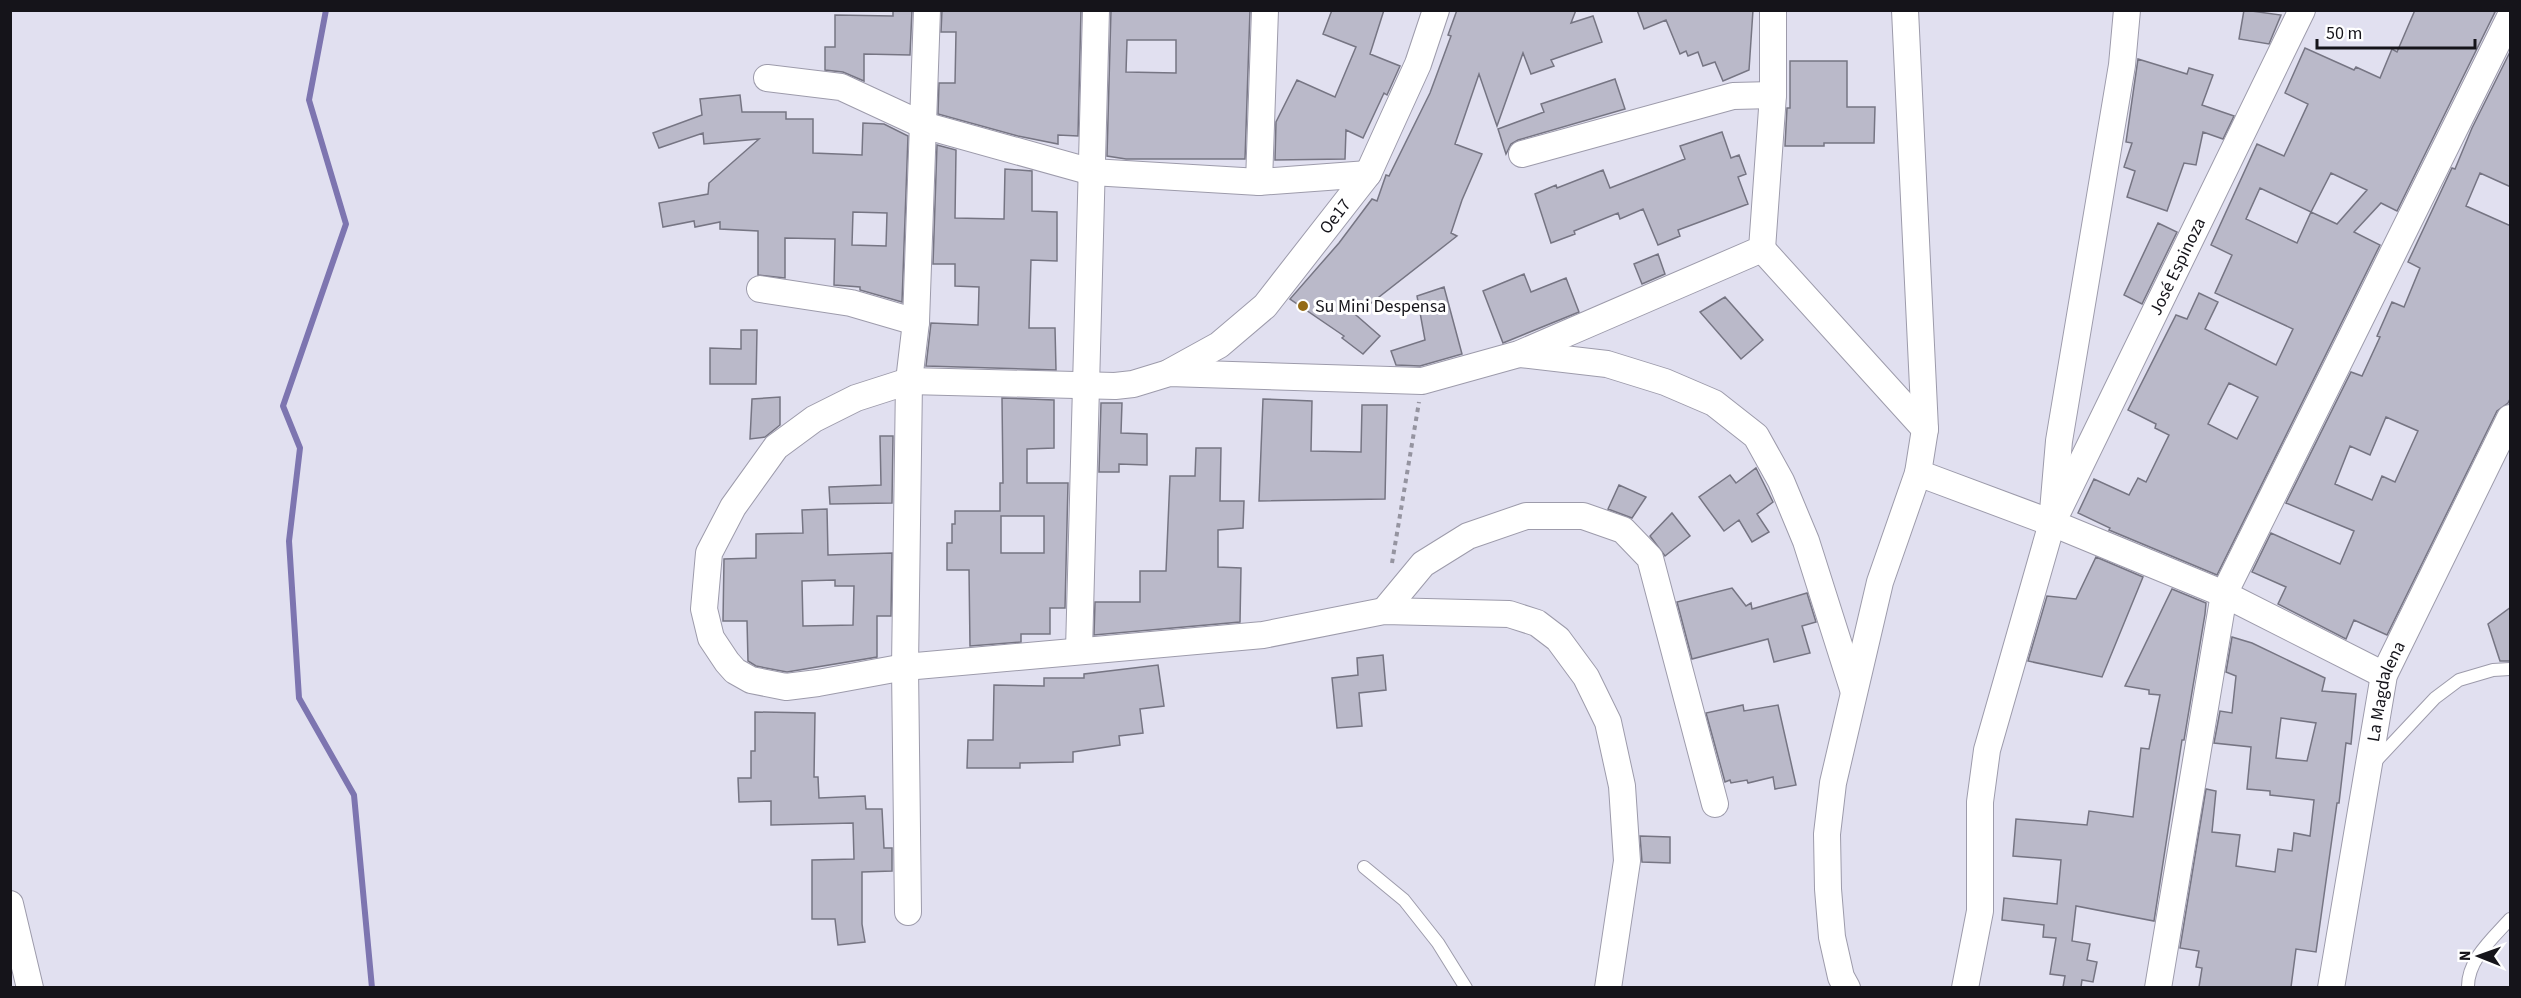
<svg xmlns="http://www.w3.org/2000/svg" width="2521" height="998" viewBox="0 0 2521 998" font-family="'Source Sans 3',sans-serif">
<rect width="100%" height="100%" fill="#e1e0f0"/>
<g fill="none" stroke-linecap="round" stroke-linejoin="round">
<path stroke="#7d75b0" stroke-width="6" d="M326 10 309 100 346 224 283 406 300 448 289 541 299 698 354 795 372 988"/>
</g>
<path fill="#bab9c9" stroke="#767583" stroke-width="1.5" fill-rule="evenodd" d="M893 10H912L910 55 864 54V81L843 72 825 70V47H835V15L893 16Z
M942 10H1081L1078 136 1058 135V144L1018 136 938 114 939 83H955L956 32H941Z
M1111 10H1250L1245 159H1126L1107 156ZM1127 40H1176V73L1126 72Z
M1332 10H1384L1370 54 1400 66 1387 95 1384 93 1363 138 1346 130 1345 159 1275 160 1276 122 1297 80 1335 97 1356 47 1323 34Z
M1457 10H1576L1571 23 1593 16 1602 42 1551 60 1554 66 1531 74 1523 53 1497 126 1479 74 1455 144 1482 154 1462 200 1451 233 1457 236 1356 315 1380 336 1363 354 1342 338 1344 336 1290 299 1339 243 1372 199 1377 201 1386 175 1389 176 1430 93 1451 36 1448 35Z
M1637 10H1753L1749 70 1723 81 1715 62 1703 66 1698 52 1688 56 1686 51 1680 54 1666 20 1644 29Z
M2244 10 2281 15 2269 44 2239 39Z
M2415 10H2491L2495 12 2397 211 2381 203 2354 232 2380 245 2217 575 2109 530 2110 528 2078 513 2094 479 2129 495 2138 478 2146 482 2169 435 2155 428 2156 424 2128 410 2176 315 2187 319 2199 293 2218 302 2205 329 2276 365 2293 329 2215 293 2232 255 2211 245 2257 144 2284 156 2308 104 2285 93 2305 48 2354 70 2356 67 2380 78 2392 49 2397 52ZM2331 173 2367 190 2337 224 2311 212 2297 243 2246 219 2260 188 2311 212ZM2229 383 2258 397 2237 439 2208 424Z
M2511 50V187L2480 173 2466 206 2511 226V397L2508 403 2497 411 2387 635 2354 620 2346 639 2278 604 2286 587 2252 572 2271 533 2340 564 2354 531 2286 503 2351 372 2362 376 2380 337 2377 336 2392 302 2404 307 2420 268 2408 262 2452 168 2455 169 2472 128ZM2386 417 2418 431 2395 482 2382 476 2372 500 2335 484 2350 446 2370 455Z
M2138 59 2187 74 2189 68 2213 75 2202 105 2234 116 2223 139 2203 132 2196 165 2184 163 2167 211 2127 197 2135 171 2124 167 2132 143 2126 142Z
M1790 61H1847V107H1875L1874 143H1824V146H1785L1787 108H1790Z
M1615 79 1625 109 1518 140 1511 144 1506 154 1498 129 1544 112 1541 104Z
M740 95 742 112H786V119H813V153L862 155 863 123 884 124 908 136 902 302 860 290V287L834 285 835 239 785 238V278L758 275V231L720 229V222L695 227 694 221 663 227 659 203 708 194 709 183 759 139 704 144 703 133 659 148 653 133 702 115 700 99ZM853 212 887 213 886 246 852 245Z
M1722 132 1731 158 1739 155 1746 174 1738 177 1748 204 1678 230 1680 236 1658 245 1643 209 1620 219 1618 213 1574 231 1575 234 1551 243 1535 194 1556 185 1557 188 1603 170 1610 188 1685 159 1680 146Z
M937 145 956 150 955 218 1004 219 1005 169 1032 171V211L1057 212V261L1031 260 1029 328H1055L1056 370 926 366 931 323 978 325 979 287 955 286V264H933Z
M2158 223 2177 232 2142 304 2124 295Z
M1658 254 1665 274 1642 284 1634 264Z
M1524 274 1531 292 1566 278 1579 312 1503 343 1483 291Z
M1444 287 1462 354 1420 366 1396 365 1391 351 1425 340 1417 296Z
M1725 297 1763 340 1741 359 1700 312Z
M741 330H757L756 384H710V348L741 349Z
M780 397V425L765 437 750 439 752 399Z
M1002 398 1054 400V448L1027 449V483H1068L1065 608H1050V634H1021V642L970 646 969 570H947V543H952V524H955V511H1000V483H1003ZM1001 516H1044V553H1001Z
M1263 399 1312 401 1311 451 1361 452 1362 405H1387L1385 499 1259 501Z
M1101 403H1122L1121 433 1147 434V465L1119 464V472H1099Z
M880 436H893L892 503 830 504 829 487 881 485Z
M1196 448H1221L1220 501H1244L1243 528 1218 530V567L1241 568 1240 622 1094 635 1095 602H1140V571H1166L1170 476H1195Z
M1756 468 1773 502 1757 514 1769 532 1752 542 1739 520 1724 531 1699 497 1730 475 1736 483Z
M1619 485 1646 497 1632 518 1608 509Z
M827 509 828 555 892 553 891 616H877V657L787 672 756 666 748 661 747 621H723L724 559 756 558V534L803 533 802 510ZM835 580V586H854L853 625 803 626 802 581Z
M1672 513 1690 536 1665 556 1650 536Z
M2096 557 2143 577 2102 677 2028 661 2047 596 2076 599Z
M1732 588 1746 606 1751 603 1752 609 1807 593 1816 622 1802 626 1810 653 1774 662 1768 639 1692 659 1677 602Z
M2172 589 2206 603 2205 614 2184 740H2182L2154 921 2076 906 2072 941 2090 944 2087 960 2097 962 2093 982 2082 980 2081 987H2063L2065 976 2050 974 2056 938 2043 937 2044 925 2002 920 2004 898 2057 904 2061 860 2013 856 2016 819 2087 825 2089 811 2133 817 2141 748 2149 749 2160 695 2149 694V690L2125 686Z
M2511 607V661H2500L2488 624Z
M2232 637 2252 643 2325 678 2322 691 2356 694 2351 744 2346 743 2339 803H2337L2316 952 2296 949 2291 987H2199L2202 968 2196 967 2199 951 2180 948 2206 789 2216 791 2212 832 2240 835 2236 866 2275 872 2278 849 2292 851 2294 833 2310 836 2314 800 2270 795V791L2247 789 2251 747 2214 743 2220 711 2232 713 2236 676 2226 672ZM2281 718 2316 723 2307 761 2276 758Z
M1383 655 1386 690 1359 693 1362 726 1337 728 1332 678 1358 675 1357 658Z
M1158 665 1164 706 1140 709 1143 733 1119 736 1120 745 1073 752V762L1020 763V768H967L968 740H993L994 685 1044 686V678H1084V674Z
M1743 705 1744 711 1778 705 1796 785 1775 789 1773 777 1748 783 1747 780 1731 783 1730 780 1725 782 1706 713Z
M755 712 815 713 814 777H818L819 798 865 796 866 809H882L884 848H892V871L862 872V924L865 942 838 945 835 919H812V860L854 859 853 823 771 825V801L739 802 738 778H751V751H755Z
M1640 836 1670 837V863L1642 862Z"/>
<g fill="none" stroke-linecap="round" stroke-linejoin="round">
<g stroke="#9d9bab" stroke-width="14">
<path id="lane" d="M2373 764 2435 698 2459 680 2493 670 2510 669
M1364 867 1404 900 1438 943 1466 988
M2468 988C2467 960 2493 938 2510 919"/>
</g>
<g stroke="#9d9bab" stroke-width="28">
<g id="street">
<path d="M1905 10 1925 429 1918 473 2052 523 2224 594 2384 675"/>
<path d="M767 78 841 87 923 125 1092 172 1259 182 1368 174"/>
<path d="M1522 154 1733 96 1773 95"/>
<path d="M1259 182 1265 10"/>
<path d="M1762 249 1925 429"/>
<path d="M760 289 851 303 916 322"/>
<path d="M1520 354 1607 364 1665 382 1714 403 1756 436 1781 481 1806 541 1853 689"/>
<path id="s1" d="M1170 372 1219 345 1265 306 1368 174 1418 64 1436 10"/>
<path id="s2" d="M2059 509 2302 10"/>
<path d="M1384 611 1423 564 1468 536 1526 516H1583L1623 530 1650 558 1715 804"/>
<path d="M1079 650 1096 10"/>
<path d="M10 904 30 988"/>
<path d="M908 912 905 667 909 381 916 322 927 10"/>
<path d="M1608 988 1627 861 1622 786 1608 722 1586 677 1558 639 1537 623 1509 614 1384 611 1263 635 905 667 818 683 786 687 751 680 735 671 727 662 711 638 704 609 709 553 733 507 776 447 814 419 856 398 909 381 1115 386 1133 384 1169 373 1422 381 1519 354 1762 249 1773 95V10"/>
<path d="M1847 988 1841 977 1832 937 1828 889 1827 834 1833 783 1880 582 1918 473"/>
<path d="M1965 988 1980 911V802L1987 750 2052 523 2059 441 2122 65 2127 10"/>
<path d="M2158 988 2224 594 2510 17"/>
<path id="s3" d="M2331 988 2384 675 2510 418"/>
</g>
</g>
<path stroke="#9594a0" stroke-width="4" stroke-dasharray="4.5 4.5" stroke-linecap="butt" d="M1392 563 1419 402"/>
<use href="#lane" stroke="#fff" stroke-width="12"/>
<use href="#street" stroke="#fff" stroke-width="26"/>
</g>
<circle fill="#946a15" stroke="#fff" stroke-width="2" cx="1303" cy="306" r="6"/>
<g text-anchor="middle" stroke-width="6" stroke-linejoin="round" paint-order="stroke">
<g font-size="18" fill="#15141a" stroke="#fff">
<text dy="6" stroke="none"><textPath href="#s1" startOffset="230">Oe17</textPath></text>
<text dy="6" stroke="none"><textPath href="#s2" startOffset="270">José Espinoza</textPath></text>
<text dy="6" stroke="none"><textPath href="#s3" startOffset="302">La Magdalena</textPath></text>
</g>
<g font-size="18" fill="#15141a" stroke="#fff" text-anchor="start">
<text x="1315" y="312">Su Mini Despensa</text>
</g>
</g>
<rect width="2521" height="998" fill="none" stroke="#15141a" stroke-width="24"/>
<g transform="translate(2479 956) rotate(271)" stroke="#ffffff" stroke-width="4.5" paint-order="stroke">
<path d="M0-4.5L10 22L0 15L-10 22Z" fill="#15141a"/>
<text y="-9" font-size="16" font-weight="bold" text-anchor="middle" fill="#15141a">N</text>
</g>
<path d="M2317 39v9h158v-9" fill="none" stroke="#15141a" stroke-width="3"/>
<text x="2326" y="39" font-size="18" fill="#15141a" stroke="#ffffff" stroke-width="4.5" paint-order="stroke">50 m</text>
</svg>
